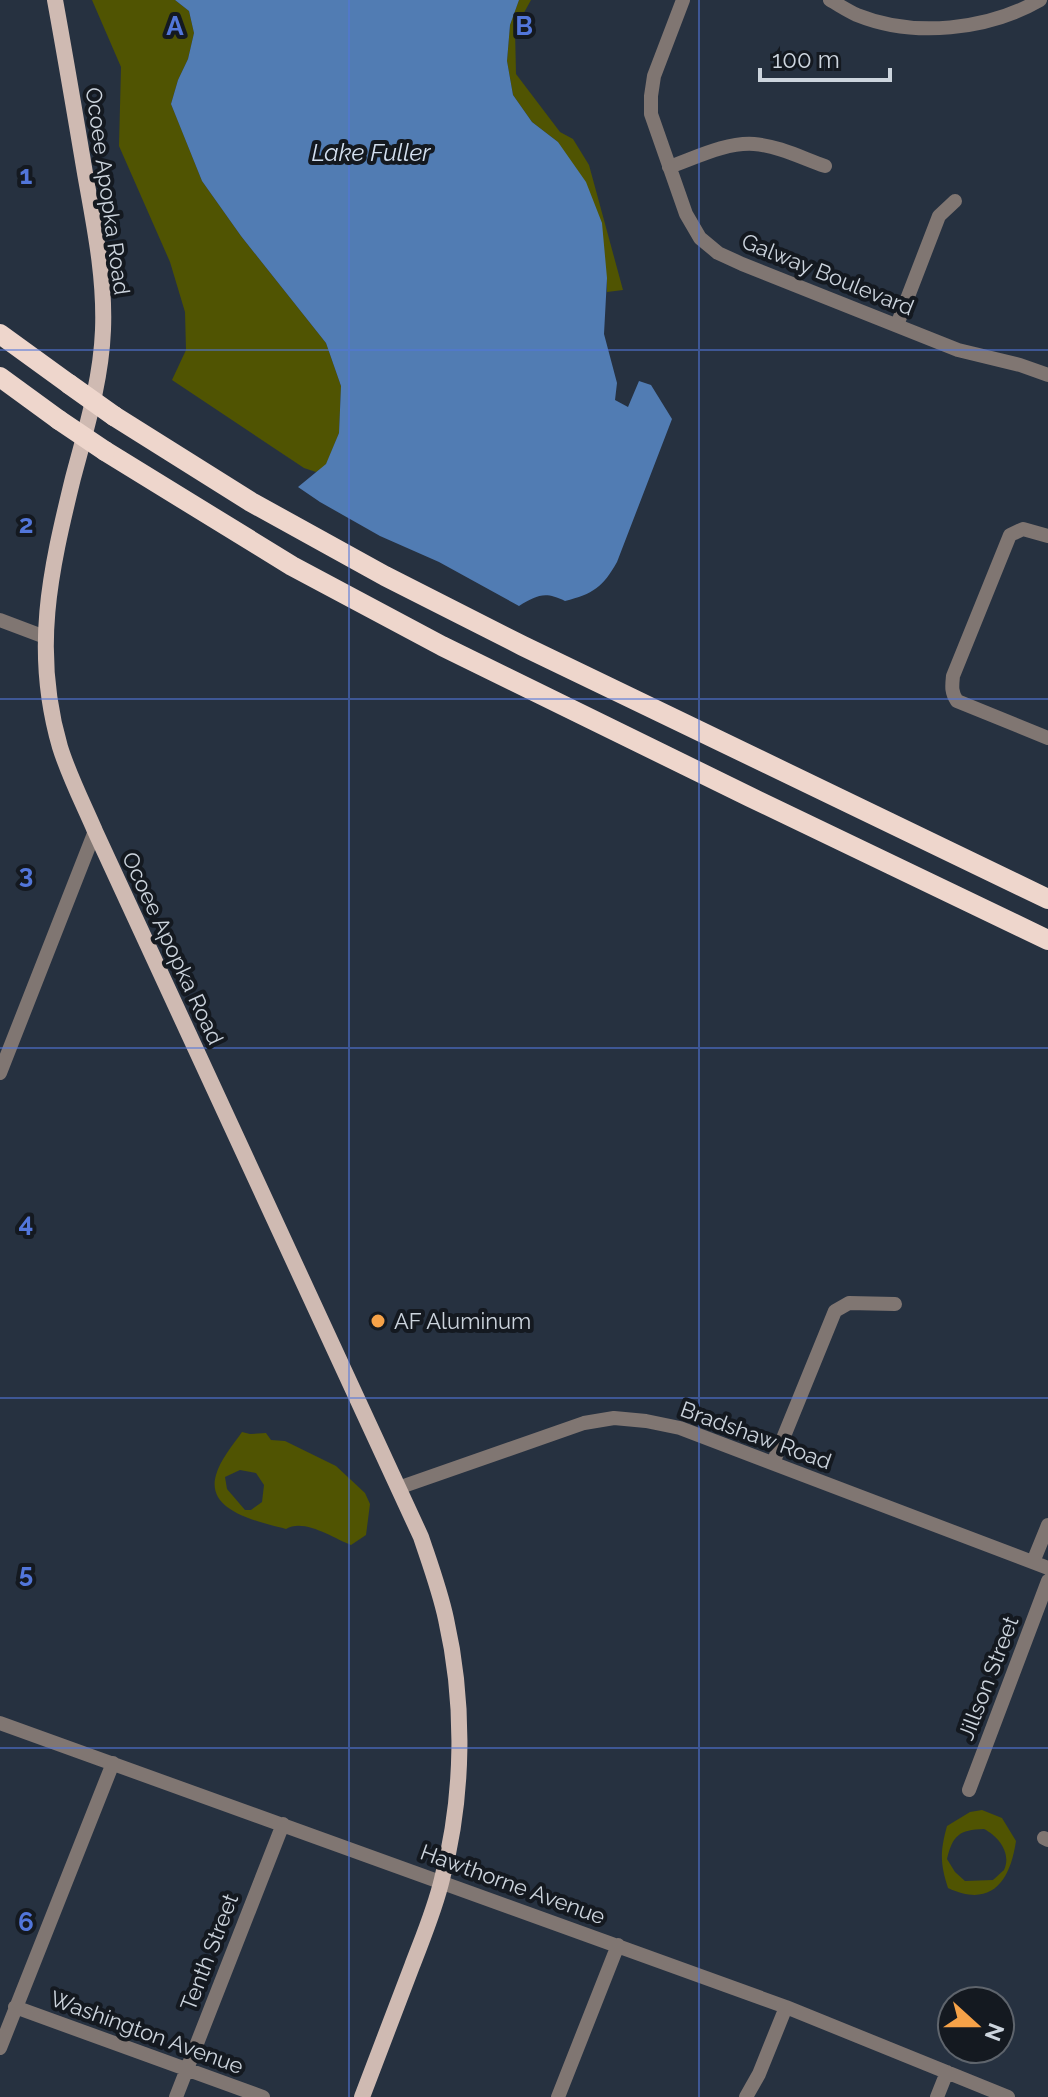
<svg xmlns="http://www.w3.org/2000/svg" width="1048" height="2097" viewBox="0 0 1048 2097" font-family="Raleway,sans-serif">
<rect width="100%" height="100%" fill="#263140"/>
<path fill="#505402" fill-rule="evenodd" d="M92 0H175L189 11 194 33 188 59 178 80 171 104 180 126 202 181 241 236 326 343 341 386 339 433 326 465 316 472 304 468 172 380 186 350 185 312 170 262 119 146 121 67Z
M519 0H531L515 29 516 74 560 132 573 139 589 165 623 290 607 292V278L558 142 532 122 513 95 507 61 510 25Z
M242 1432 250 1434 266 1433 271 1440 285 1441 336 1466 365 1493 370 1504 366 1535 351 1545C333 1538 304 1518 286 1529 261 1522 205 1512 216 1475 220 1460 233 1445 242 1432ZM240 1470 256 1473 264 1485 262 1502 251 1510H245L227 1489 225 1477Z
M982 1810 1002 1818 1016 1841C1010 1882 991 1908 948 1888 940 1863 940 1852 947 1826L970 1812ZM984 1829C998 1836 1012 1853 1004 1870 1003 1871 994 1879 993 1880L965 1881 955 1872 947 1859C953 1835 959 1830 984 1829Z"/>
<path fill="#517cb3" d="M175 0H519L510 25 507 61 513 95 532 122 558 142 586 182 602 223 607 278 604 334 617 383 615 400 628 407 639 381 651 385 672 419 617 562C603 587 593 594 565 601 545 591 537 595 519 606L439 562 380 536 320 502 298 487 326 464 339 433 341 386 326 343 241 236 202 181 171 104 178 80 188 59 194 33 189 11Z"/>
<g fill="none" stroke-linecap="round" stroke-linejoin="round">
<path stroke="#807672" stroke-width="14" d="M683 0 654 76 651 96V114L686 214 700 238 718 253 742 264 958 350 1020 365 1048 375
M830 0C839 5 848 11 857 15 914 38 988 30 1040 0
M669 167C695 158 726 142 754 144 779 146 802 158 825 166
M897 325 939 216 955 201
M1048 536 1023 529 1010 535 953 676C952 686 951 692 957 701L1048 738
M0 620 45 637
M0 1073 95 831
M773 1463 835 1311 849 1303 895 1304
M398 1488 584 1423 614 1418 646 1421 680 1428 1048 1568
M1033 1562 1048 1525
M0 1723 786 2007 1008 2097
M969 1790 1048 1581
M1044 1838 1048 1840
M15 2007 263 2097
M0 2048 113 1763
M176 2097 283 1824
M558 2097 618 1945
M746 2097 759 2074 786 2007
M937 2097 947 2072"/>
<path stroke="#cfbab2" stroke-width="16" d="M55 0C66 60 76 120 86 179 95 229 105 279 103 330 101 381 86 429 73 478 50 572 32 651 60 747 69 776 83 803 95 831L421 1537C430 1564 440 1591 446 1619 465 1703 464 1796 442 1879 435 1909 423 1937 412 1966 396 2009 379 2053 362 2097"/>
<path stroke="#eed6cc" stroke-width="20" d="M0 334 69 384
M0 377 59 420
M114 416 251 502 385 576 523 646 1048 899
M105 451 292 566 442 646 750 797 1048 940"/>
<path stroke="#eed6cc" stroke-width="20" d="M69 384 114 416
M59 420 105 451"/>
</g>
<path fill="none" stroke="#5276da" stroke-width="2" stroke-opacity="0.55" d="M349 0V2097M699 0V2097M0 350H1048M0 699H1048M0 1048H1048M0 1398H1048M0 1748H1048"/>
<circle fill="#f6a248" stroke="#141920" stroke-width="3" cx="378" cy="1321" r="8"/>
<g text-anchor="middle" stroke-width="8" stroke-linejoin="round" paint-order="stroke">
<g font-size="22" fill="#ccd4dd" stroke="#141920">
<text transform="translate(108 191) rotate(82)" y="8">Ocoee Apopka Road</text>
<text transform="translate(828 274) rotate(22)" y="8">Galway Boulevard</text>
<text transform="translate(173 948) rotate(65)" y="8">Ocoee Apopka Road</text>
<text transform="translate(756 1435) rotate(20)" y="8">Bradshaw Road</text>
<text transform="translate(988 1678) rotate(-69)" y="8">Jillson Street</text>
<text transform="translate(513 1884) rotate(20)" y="8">Hawthorne Avenue</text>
<text transform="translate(209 1952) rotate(-69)" y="8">Tenth Street</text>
<text transform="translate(147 2032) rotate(20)" y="8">Washington Avenue</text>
</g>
<g font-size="22" fill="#ccd4dd" stroke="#141920" text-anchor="start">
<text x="394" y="1329">AF Aluminum</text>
</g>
<g font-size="24" font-style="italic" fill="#d3dfef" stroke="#141920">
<text x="371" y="161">Lake Fuller</text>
</g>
</g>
<g font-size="26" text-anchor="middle" font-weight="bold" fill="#5276da" stroke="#141920" stroke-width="8" stroke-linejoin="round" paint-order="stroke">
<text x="175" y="35">A</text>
<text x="524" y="35">B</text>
<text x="26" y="184">1</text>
<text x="26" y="533">2</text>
<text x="26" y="883">3</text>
<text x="26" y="1232">4</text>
<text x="26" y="1582">5</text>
<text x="26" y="1931">6</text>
</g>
<g transform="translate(976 2025) rotate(111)"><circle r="38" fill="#141920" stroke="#5e646c" stroke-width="2"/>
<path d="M0-6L14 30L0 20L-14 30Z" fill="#f6a248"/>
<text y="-12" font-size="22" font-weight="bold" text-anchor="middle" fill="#ccd4dd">N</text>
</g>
<path d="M760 68v12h130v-12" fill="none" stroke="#ccd4dd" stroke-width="4"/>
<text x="772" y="68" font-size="24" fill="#ccd4dd" stroke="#141920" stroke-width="6" paint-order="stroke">100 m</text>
</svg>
